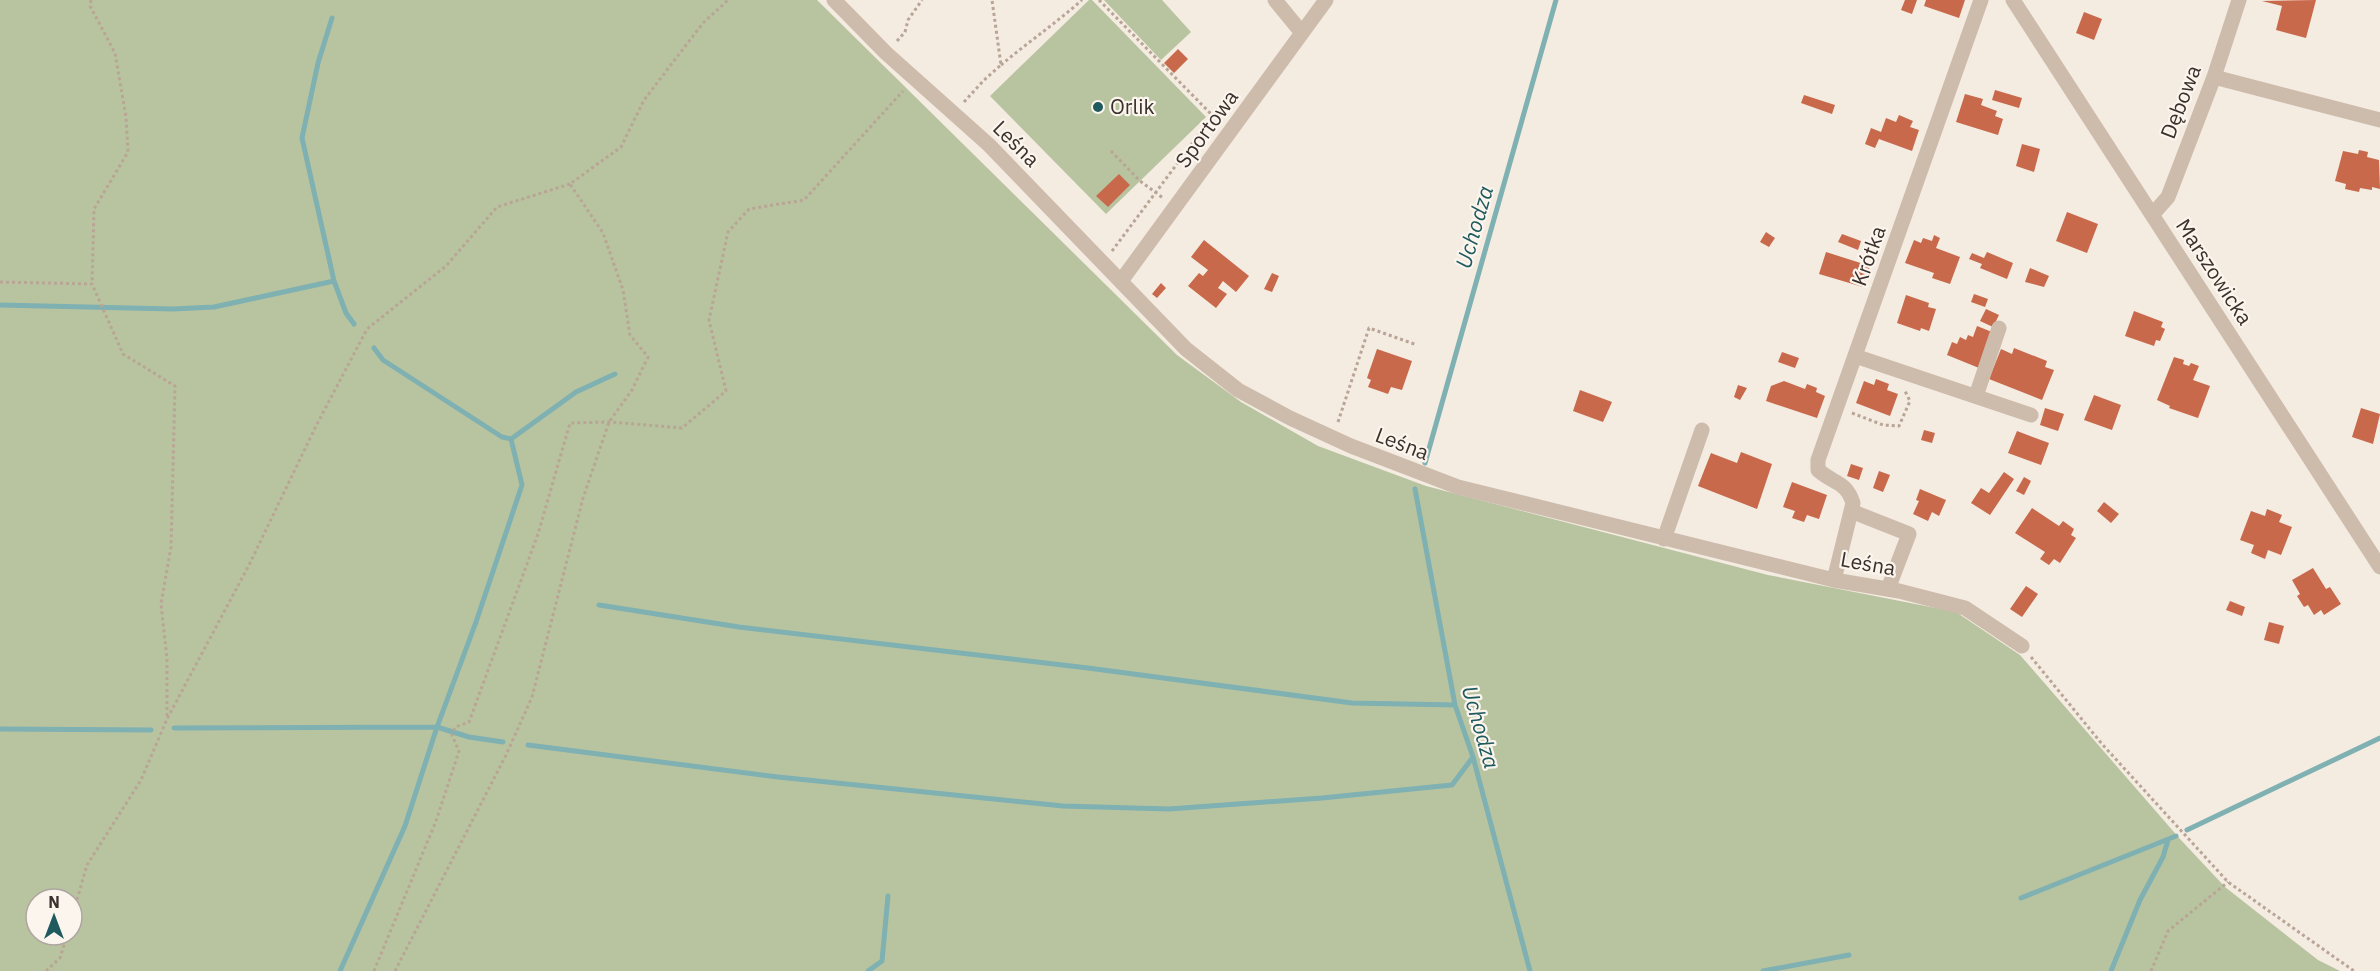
<svg xmlns="http://www.w3.org/2000/svg" width="2380" height="971" viewBox="0 0 2380 971" font-family="'IBM Plex Sans',sans-serif">
<rect width="100%" height="100%" fill="#f4ebe1"/>
<path fill="#b8c4a0" fill-rule="evenodd" d="M0 0H817L1177 355 1241 402 1318 446 1426 486 1768 575 1956 612 2020 655 2180 839 2225 887 2318 960 2340 971H0ZM36 899H72V935H36Z
M1089 0H1092L1206 117 1106 214 990 96Z
M1104 0H1162L1191 32 1161 60Z"/>
<g fill="none" stroke-linecap="round" stroke-linejoin="round">
<path stroke="#7fb0b2" stroke-width="5" d="M332 18 318 63 302 138 334 281 346 313 354 324
M0 305 173 309 214 307 334 281
M374 348 383 360 502 437 511 439 576 392 615 374
M1425 463 1556 0
M1415 489 1455 705 1473 757 1530 971
M599 605 739 627 1088 668 1352 703 1455 705
M174 728 437 727 476 622 522 485 511 439
M0 729 151 730
M528 745 778 777 1063 806 1169 809 1322 798 1452 785 1473 757
M2187 830 2380 738
M2021 898 2176 836
M340 971 405 826 437 727 469 737 503 742
M868 971 882 961 888 896
M1763 971 1849 955
M2111 971 2140 900 2163 857 2168 840"/>
</g>
<path fill="#c8694b" d="M1905 0H1917L1912 14 1901 10Z
M1926 0H1965L1959 18 1924 6Z
M2316 0 2306 38 2276 30 2282 6 2262 1Z
M2084 12 2102 19 2094 40 2076 33Z
M1178 49 1188 59 1174 73 1164 63Z
M1995 90 2022 98 2019 108 1992 100Z
M1965 94 1983 99 1981 105 1997 111 1995 116 2003 119 1998 135 1956 122Z
M1804 95 1835 105 1832 114 1801 103Z
M1899 115 1913 121 1910 127 1919 130 1912 151 1879 139 1875 148 1865 144 1871 128 1881 132 1886 118 1896 122Z
M2022 144 2040 149 2034 172 2016 166Z
M2359 150 2368 152 2367 157 2379 160 2380 189 2372 187V190L2360 188 2359 192 2345 189 2346 184 2335 181 2343 151 2358 154Z
M1119 174 1130 185 1108 207 1096 196Z
M2067 212 2098 224 2087 253 2056 241Z
M1766 232 1775 238 1769 247 1760 242Z
M1842 234 1861 241 1858 250 1838 242Z
M1934 235 1940 238 1936 248 1960 257 1950 284 1932 278 1934 273 1905 263 1914 240 1921 243 1923 238 1932 241Z
M1204 240 1249 276 1236 292 1223 281 1218 288 1227 294 1216 308 1188 286 1199 273 1203 276 1208 270 1191 257Z
M1826 252 1870 266 1863 287 1819 274Z
M1987 252 2013 263 2007 279 1980 268 1982 264 1969 259 1972 253 1984 258Z
M2030 268 2049 276 2044 287 2025 282Z
M1272 273 1279 276 1272 292 1264 289Z
M1161 283 1166 288 1157 298 1152 294Z
M1974 294 1988 299 1985 307 1971 302Z
M1906 295 1929 303 1928 307 1936 309 1929 331 1921 328 1920 331 1897 323Z
M1986 309 1999 315 1993 327 1980 321Z
M2134 311 2163 322 2161 327 2165 329 2160 341 2156 340 2154 346 2125 336Z
M1977 326 1992 332 1979 368 1947 355 1952 342 1957 344 1960 337 1966 340 1968 335 1973 337Z
M2014 348 2047 361 2045 367 2054 370 2042 400 1989 379 2001 349 2012 354Z
M1377 349 1412 361 1402 390 1391 387 1388 394 1368 387 1371 380 1367 378Z
M1782 352 1799 358 1795 368 1778 362Z
M2174 357 2184 360 2183 364 2189 366 2191 363 2199 366 2193 380 2210 386 2198 418 2169 408 2170 406 2157 400Z
M1876 379 1889 384 1887 390 1898 394 1890 416 1856 403 1864 381 1874 385Z
M1784 381 1805 389 1807 384 1817 388 1816 392 1825 396 1817 418 1766 401 1771 386Z
M1738 385 1747 388 1740 400 1734 397Z
M1580 390 1612 402 1603 422 1573 411Z
M2094 395 2121 405 2112 430 2084 420Z
M2045 408 2064 414 2058 431 2040 425Z
M2361 408 2380 414 2373 444 2352 437Z
M1924 430 1935 433 1932 443 1921 440Z
M2017 431 2049 443 2041 465 2008 453Z
M1741 452 1772 464 1757 509 1698 486 1711 453 1737 463Z
M1851 464 1863 468 1859 480 1847 476Z
M1879 471 1890 475 1883 492 1873 488Z
M2004 472 2014 479 1990 515 1971 503 1981 488 1989 493Z
M2024 477 2031 481 2024 495 2016 491Z
M1792 482 1827 495 1819 519 1807 515 1804 522 1792 518 1795 511 1783 507Z
M1920 489 1946 500 1939 516 1932 512 1928 521 1913 514 1919 501 1916 500Z
M2104 502 2119 514 2111 523 2097 511Z
M2032 508 2059 526 2063 521 2074 529 2071 535 2076 538 2060 563 2054 559 2049 565 2040 559 2045 552 2015 533Z
M2267 509 2282 515 2279 522 2292 527 2281 555 2268 550 2265 559 2251 553 2254 545 2240 540 2251 511 2265 516Z
M2313 568 2326 589 2330 587 2341 604 2324 615 2321 610 2314 615 2308 605 2304 607 2297 596 2300 594 2292 580Z
M2026 586 2038 594 2022 617 2010 609Z
M2230 601 2245 607 2242 616 2226 610Z
M2269 622 2284 626 2279 644 2264 640Z"/>
<g fill="none" stroke-linecap="round" stroke-linejoin="round">
<path stroke="#b9a596" stroke-width="3" stroke-dasharray="3 3" stroke-linecap="butt" d="M91 0 90 6 115 53 126 117 128 152 94 209 92 284
M1099 0 1213 116
M897 41 905 32 908 20 922 0
M1001 65C1027 43 1056 23 1082 0
M964 102 984 80 1001 65 992 0
M1111 151 1140 181 1163 198
M1112 251 1224 101
M0 282 92 284 123 354 175 386 171 547 161 604 167 659V717
M1852 413 1883 425 1899 426 1910 401 1904 389
M1338 422 1369 328 1417 345
M2031 657 2102 744 2228 882 2354 971
M72 917 87 865 141 780 167 719 249 565 316 426 367 329 446 266 497 207 570 184
M46 971 60 958 67 935
M374 971 436 821 459 751 452 735 455 727 469 722 538 534 570 423 609 422 682 428 726 391 709 320 728 232 749 209 804 200 903 91
M395 971 506 755 532 697 583 498 609 422 632 390 648 357 630 335 623 290 603 233 570 184 621 147 644 100 703 23 728 0
M2151 971 2168 931 2228 882"/>
<path stroke="#cdbbac" stroke-width="15" d="M834 0 886 53 989 145 1186 349 1238 390 1290 418 1351 446 1458 487 1834 580 1899 591 1965 608 2022 646
M1275 0 1302 33
M2013 0 2380 567
M2214 77 2380 120
M2153 214 2168 197 2214 77 2239 0
M1121 281 1326 0
M1855 356 2031 415
M1976 396 1999 328
M1851 511 1909 534 1888 589
M1664 539 1702 430
M1834 580 1853 503C1846 481 1834 484 1818 470V460L1981 0"/>
</g>
<circle fill="#1f5a5e" stroke="#fbf5ee" stroke-width="2" cx="1098" cy="107" r="6"/>
<g text-anchor="middle" stroke-width="4.5" stroke-linejoin="round" paint-order="stroke">
<g font-size="21" fill="#3b302b" stroke="#fbf5ee">
<text transform="translate(2181 102) rotate(-69)" y="7">Dębowa</text>
<text transform="translate(1207 129) rotate(-54)" y="7">Sportowa</text>
<text transform="translate(1016 144) rotate(45)" y="7">Leśna</text>
<text transform="translate(1869 256) rotate(-70)" y="7">Krótka</text>
<text transform="translate(2214 272) rotate(57)" y="7">Marszowicka</text>
<text transform="translate(1402 444) rotate(21)" y="7">Leśna</text>
<text transform="translate(1868 564) rotate(10)" y="7">Leśna</text>
</g>
<g font-size="21" fill="#3b302b" stroke="#fbf5ee" text-anchor="start">
<text x="1110" y="114">Orlik</text>
</g>
<g font-size="22" font-style="italic" fill="#1f5a5e" stroke="#fbf5ee">
<text transform="translate(1474 227) rotate(-74)" y="8">Uchodza</text>
<text transform="translate(1481 727) rotate(74)" y="8">Uchodza</text>
</g>
</g>
<g transform="translate(54 917)"><circle r="28" fill="#fbf5ee" stroke="#aea6a0" stroke-width="1.5"/>
<path d="M0-4.5L10 22L0 15L-10 22Z" fill="#1f5a5e"/>
<text y="-9" font-size="16" font-weight="bold" text-anchor="middle" fill="#3b302b">N</text>
</g>
</svg>
